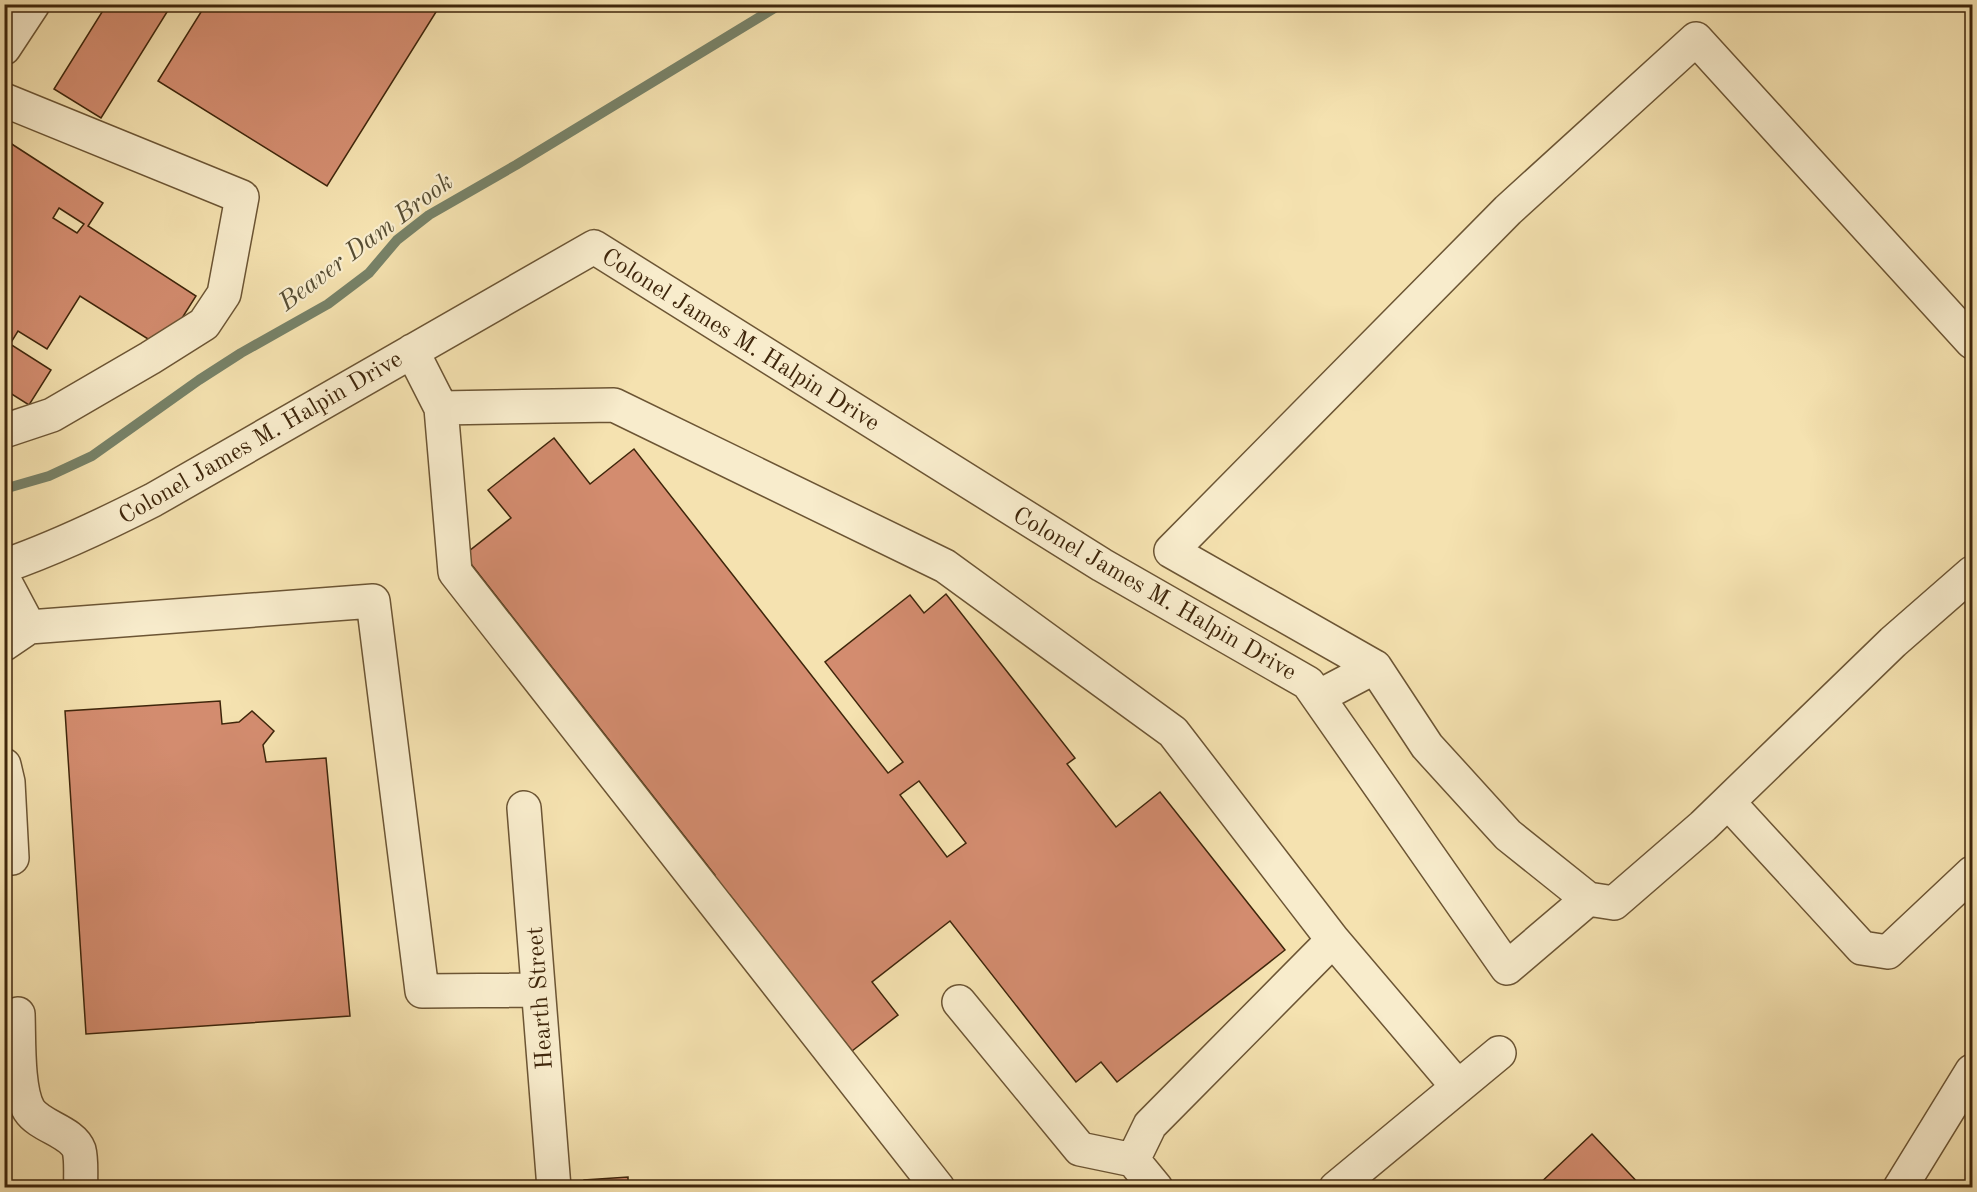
<svg xmlns="http://www.w3.org/2000/svg" width="1977" height="1192" viewBox="0 0 1977 1192" font-family="'Old Standard TT',serif">
<rect width="100%" height="100%" fill="#f5e2b0"/>
<filter id="stains"><feTurbulence type="fractalNoise" baseFrequency=".00333" numOctaves="4"/><feColorMatrix values="0 0 0 0 .2 0 0 0 0 .09 0 0 0 0 .02 0 0 0 .5 -.17"/></filter>
<radialGradient id="worn" r=".72"><stop offset=".6" stop-color="#630" stop-opacity="0"/><stop offset="1" stop-color="#630" stop-opacity=".3"/></radialGradient>
<g fill="none" stroke-linecap="round" stroke-linejoin="round">
<path stroke="#778268" stroke-width="10" d="M4 489 49 476 92 456 199 380 241 353 328 304 369 273 397 240 429 215 516 165 781 4"/>
</g>
<path fill="#d38c6f" stroke="#3f260b" stroke-width="1.5" fill-rule="evenodd" d="M107 4H172L101 118 54 89Z
M206 4H441L327 186 158 81Z
M4 139 103 203 88 226 196 296 177 326 156 344 80 296 47 349 18 331 10 344 51 370 29 405 7 391 4 395ZM59 208 84 224 77 233 53 218Z
M554 438 590 484 634 449 888 773 903 762 825 662 910 595 924 613 946 594 1075 758 1067 764 1116 827 1160 792 1285 950 1117 1082 1101 1062 1076 1082 950 921 872 982 898 1015 852 1051 730 895 717 906 701 886 715 875 464 555 511 518 488 490ZM919 781 966 843 947 857 900 795Z
M220 701 222 724 239 722 252 711 274 731 263 745 266 762 326 758 350 1016 86 1034 65 711Z
M1592 1134 1643 1188H1535Z
M628 1177V1188H584V1180Z"/>
<g fill="none" stroke-linecap="round" stroke-linejoin="round">
<g stroke="#6c5534" stroke-width="36">
<path id="minor" d="M4 48 33 4
M4 100 242 197 224 294 204 324 150 358 52 415 4 431
M412 351 441 408 455 572 938 1188
M441 408 614 405 945 566 1173 732 1333 940 1150 1125 1133 1160 1156 1188
M4 566C56 548 104 525 153 500L594 247 1102 565 1308 683 1507 968 1588 899 1508 835 1427 746 1375 667 1318 697
M4 580 29 627 373 601 422 991 538 990
M4 644 29 627
M1375 667 1171 551 1508 210 1696 39 1972 342
M4 765 8 782 12 858
M1728 802 1862 948 1888 952 1972 873
M524 808 554 1188
M1588 899 1614 903 1703 826 1893 642 1972 573
M1333 940 1458 1087
M959 1002 1080 1149 1133 1160
M18 1014C19 1039 17 1090 29 1110 40 1127 72 1131 79 1150 82 1161 80 1177 81 1188
M1336 1188 1499 1053
M1900 1188 1972 1071"/>
</g>
<use href="#minor" stroke="#f8eccc" stroke-width="33"/>
</g>
<g text-anchor="middle" stroke-width="4.5" stroke-linejoin="round" paint-order="stroke">
<g font-size="24" fill="#3f260b" stroke="#f8eccc">
<text transform="translate(741 339) rotate(32)" y="8">Colonel James M. Halpin Drive</text>
<text transform="translate(260 437) rotate(-30)" y="8">Colonel James M. Halpin Drive</text>
<text transform="translate(1155 593) rotate(30)" y="8">Colonel James M. Halpin Drive</text>
<text transform="translate(539 998) rotate(-94)" y="8">Hearth Street</text>
</g>
<g font-size="26" font-style="italic" fill="#564c32" stroke="#f8eccc">
<text transform="translate(365 241) rotate(-37)" y="9">Beaver Dam Brook</text>
</g>
</g>
<rect width="1977" height="1192" fill="none" stroke="#f5e2b0" stroke-width="24"/>
<rect x="6" y="6" width="1965" height="1180" fill="none" stroke="#3f260b" stroke-width="3"/>
<rect x="12" y="12" width="1953" height="1168" fill="none" stroke="#3f260b" stroke-width="1.5"/>
<rect width="100%" height="100%" filter="url(#stains)"/>
<rect width="100%" height="100%" fill="url(#worn)"/>
</svg>
